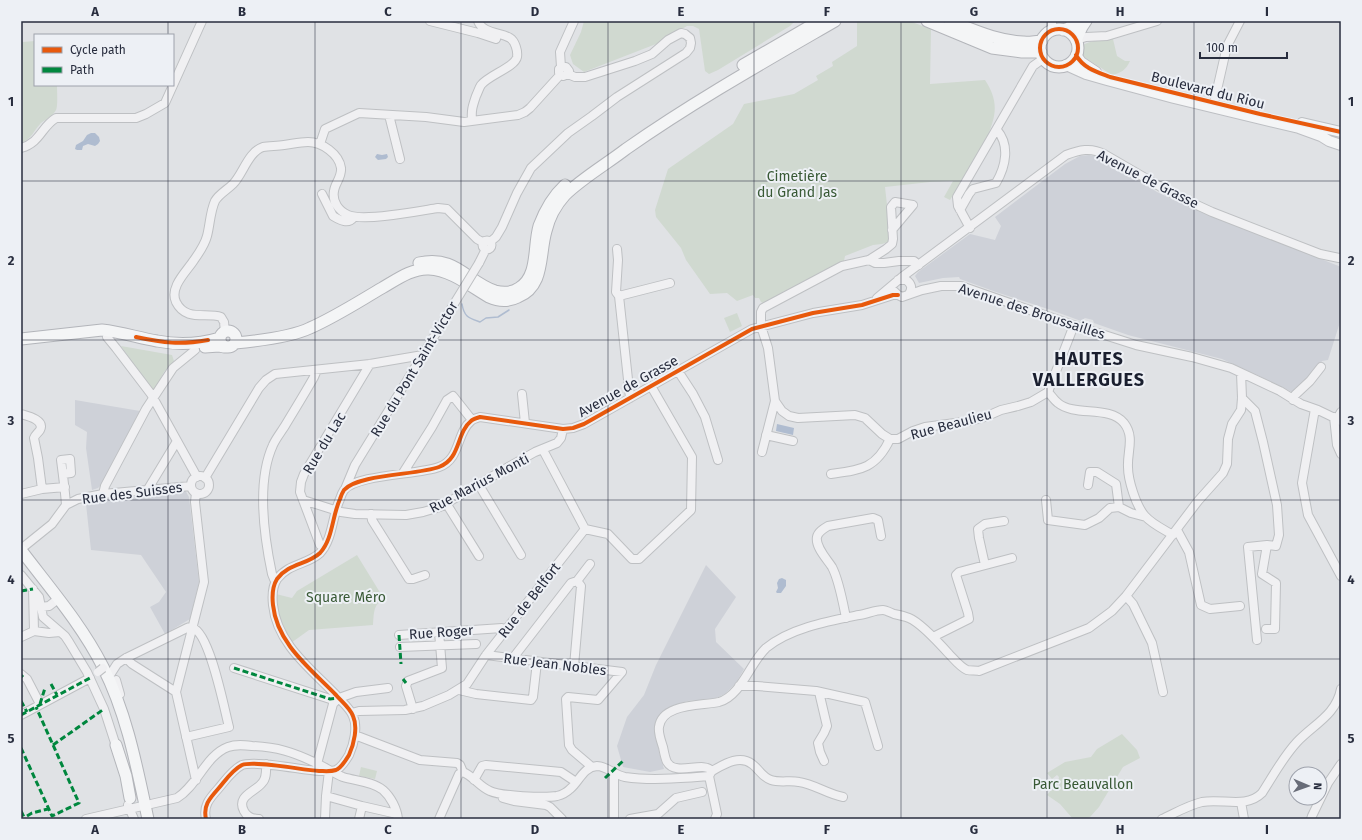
<svg xmlns="http://www.w3.org/2000/svg" width="1362" height="840" viewBox="0 0 1362 840" font-family="'Fira Sans',sans-serif">
<rect width="100%" height="100%" fill="#e0e2e5"/>
<path fill="#ced1d8" d="M1089 155 1104 158 1157 192 1176 201 1341 267V319L1328 360 1322 361 1320 365 1294 393 1257 375 1222 359 1128 335 1094 323 1093 320 1085 318 1081 321 1051 310 996 292 960 279 959 277 943 278 919 283 915 276 918 272 970 234 995 240 1001 226 995 217 1065 164 1080 156Z
M75 400 140 411 101 485 98 488 92 490 86 448 87 432 75 425Z
M185 490 189 497 199 582 190 619 165 634 150 607 159 602 166 592 141 555 91 550 86 504 111 498Z
M706 565 736 597 715 629 716 642 744 669 736 683 725 694 714 699 687 701 664 710 656 722 659 752 664 769 650 772 623 767 617 746 627 717 644 695 656 665Z"/>
<path fill="#d0d9d0" d="M584 21H795L790 26 718 70 709 74 705 71 699 29 693 26H687L656 44 584 72 573 64 570 55 581 32Z
M857 21H909L931 29 930 84 985 80C998 100 997 113 988 135L950 200 944 197 953 181 930 182 885 187 891 241 882 244 873 245 845 256 844 261 763 303 761 302 759 298H755L753 295 737 301 727 293 710 294 686 260 681 248 656 217 655 210 668 169 733 124 744 104 794 94 818 80 816 76 833 66 832 62 857 46Z
M21 39 23 42 35 41V85H57C57 91 58 106 56 110 53 116 46 119 41 123 34 130 32 139 21 143Z
M1113 39 1117 56 1125 61H1130C1126 70 1121 73 1112 75L1081 55V46C1093 39 1100 41 1113 39Z
M737 313 742 326 730 332 724 318Z
M121 346 172 355 174 361 164 372 153 393Z
M357 555 384 599C373 604 374 614 373 625L309 630 291 643 279 616 276 594 292 598 297 591Z
M1122 734 1137 750 1140 758 1123 767 1099 807 1090 817 1085 819H1073L1060 804 1047 795 1058 782 1059 777 1057 775 1052 779 1047 773 1065 762 1091 757 1097 749Z
M361 767 377 771 375 779 359 776Z"/>
<path fill="#afbcd0" d="M91 133H95L99 137 100 141 98 144 95 146 88 144 83 146 82 150H77L75 149 76 145 83 141 87 135Z
M377 154 382 155 387 154 388 157 386 159 378 160 375 157Z
M777 424 794 428 793 435 776 431Z
M782 578 786 580V586L781 593H777L776 592 778 588 777 583 779 579Z"/>
<g fill="none" stroke-linecap="round" stroke-linejoin="round">
<path stroke="#afbcd0" stroke-width="1.5" d="M462 304C464 317 469 318 480 322L486 318 498 317 509 310"/>
<g stroke="#bec0c3" stroke-width="10">
<path id="minor" d="M430 21 478 33 496 39
M1052 21V31
M1076 40 1086 37 1107 36 1157 21
M561 67 560 52 574 21
M1214 103 1227 46 1240 21
M389 115 400 159
M472 120C471 110 473 105 476 96 478 92 479 88 481 85 489 75 515 67 517 57 518 51 515 41 510 38 501 32 483 34 478 21
M320 144 325 129 359 113 426 117 464 122 518 115 525 112 530 108 560 75
M21 148C41 142 41 127 56 118H136L146 114 165 103 202 21
M322 194 333 216C340 220 348 225 354 217
M960 210 969 194 973 189 996 183C1006 166 1010 145 997 130
M970 228 958 206 957 197 1033 66 1040 61 1045 60
M892 230 913 205 895 202 891 207 893 239 892 244 886 249 869 260 842 266 763 308 761 312V326L768 348 775 401 782 411 789 416 798 418 855 415 865 418 882 434 890 439H898L913 431 925 427 970 421 985 417 1001 410 1018 406 1031 402 1048 392
M482.5 245a4.5 4.5 0 1 1 9 0a4.5 4.5 0 1 1-9 0Z
M490 242 496 237 502 227 517 193 531 168 568 133 592 116 617 97 686 53 690 48 691 43 690 38 685 34 681 33 668 40 652 54 635 61 585 77H575L568 74 563 76 559 73V69L561 67H566L569 71 568 74
M617 249 618 260 616 292 619 296
M869 260 875 263H884L899 261H914L919 265
M479 263 486 249
M898 280H906C911 283 913 288 909 294
M895 292 898 295 902 297 922 290 941 286H961L1070 324 1136 345 1192 357 1231 368 1280 391 1301 404 1318 410 1341 421
M877 298 902 277 1066 155C1079 150 1091 147 1104 154L1173 194 1212 212 1320 254 1339 258
M225 332 224 322 221 317C206 312 186 322 176 302 169 287 187 271 194 260 199 253 205 244 207 236 210 225 210 212 215 201 219 194 227 190 233 184 243 174 248 152 263 147 269 146 277 146 284 145 292 144 300 142 308 142 322 142 339 154 341 168 342 177 335 183 334 191 332 202 339 211 348 215 364 222 419 211 438 208L447 209 477 239 484 243
M107 337 116 348 151 394 197 477
M678 371 693 394 705 417 718 460
M1048 392C1051 395 1054 400 1058 403 1075 417 1109 405 1124 423 1135 437 1127 452 1128 467 1128 480 1136 506 1145 516 1152 524 1163 529 1173 535
M1048 392 1074 325
M522 394 525 423
M630 398 619 296 670 283
M1242 398 1255 411 1263 442 1277 505 1279 535 1276 546 1267 545 1262 574 1276 583 1275 629H1266
M1293 400 1295 395 1310 381 1321 367
M1315 409 1302 483 1308 515 1341 576
M21 414C28 416 45 420 40 430 38 433 35 435 34 438L38 458 42 489
M1334 417 1337 445 1341 454
M1337 419 1341 412
M766 435 793 441
M543 450 585 529 608 534 632 559H639L691 510 692 457 651 386
M762 452 775 401
M403 473 432 427 447 400 453 396 472 420
M63 474 71 473 70 459 61 460C63 475 65 490 66 505
M831 474C860 470 876 469 890 439
M191 485a9 9 0 1 1 18 0a9 9 0 1 1-18 0Z
M205 478 259 388 266 380 275 374 370 364 423 355
M479 485 521 555
M1088 485 1090 472H1097L1116 484 1119 507
M148 489 177 441
M345 489 355 465 446 317
M21 494 42 489 65 487
M103 494 105 486 146 409 173 368 195 350
M303 500 341 512 355 514 406 515 423 512 440 507 510 466 535 452 557 443 561 438 563 429
M1046 500 1048 520 1085 525 1099 518 1110 508 1119 507 1131 513 1146 517
M446 503 479 556
M371 514 372 520 409 579H413L425 575
M1177 530 1189 552 1201 605 1210 609 1240 606
M324 548 320 545 300 492 301 482 304 474 370 364
M21 549 52 524 66 505 78 499 103 494 191 486
M985 565 979 538 978 529 985 524 1004 521
M21 575 39 597 43 617 65 636 69 642 87 672 104 709 117 749
M276 581 274 579 272 574C264 536 256 482 273 445 276 438 282 431 286 424 295 409 305 393 314 377L317 370
M33 589 34 631
M1126 596 1133 604 1152 643 1163 692
M41 607 49 606 58 599
M846 618C843 603 839 580 832 567 827 559 815 547 817 537 818 532 823 529 828 526L873 518 878 520 881 536
M399 635 502 628 506 630
M21 637 34 631 49 633 60 632
M933 637 969 619 968 613 956 575 959 572 1012 558
M1257 640 1248 547 1267 545
M400 647 476 644
M486 655 622 672 598 700 568 697 566 699 569 745 572 750 592 767
M126 658 132 664 176 692
M513 658 571 583 577 581 590 564
M574 666 581 586 577 581
M234 668 330 699 339 698 356 692 388 688
M21 674 27 679 40 704
M108 678 117 664 126 658 187 628C189 627 192 627 193 628 210 634 224 708 229 727L186 737
M116 680 120 694
M739 686H757L816 691 865 702 878 746
M459 690 476 694 531 700 533 697 537 662
M819 692 827 726 824 733 818 743 820 752 824 761
M413 709 406 686 408 681 442 668 439 632
M352 713 359 711 405 710 423 706 449 695 467 684 486 655 585 529
M21 715 90 678
M355 736 360 737 420 760 457 763 460 765 463 772
M317 764 333 704 339 698
M712 771C723 765 739 754 752 764 759 769 762 777 771 780 780 783 790 780 799 782 814 784 827 794 843 797
M463 772C473 776 480 787 490 791 500 796 545 798 557 796 561 795 566 793 570 789 579 782 583 767 597 766 607 766 614 775 625 777 651 781 683 778 709 776
M709 776 712 771C703 760 676 777 667 762 665 758 664 752 663 747 661 741 658 733 659 727 662 703 702 706 719 702 741 696 750 663 766 648 790 628 829 621 859 615 867 614 875 610 883 610 886 610 891 613 894 614 899 615 904 616 909 618 921 623 940 644 949 654 954 659 960 667 967 670 971 671 976 670 979 671L1089 628 1112 611 1126 596 1198 501 1223 473 1227 464 1228 439 1232 424 1241 410 1242 398 1241 373
M709 776 717 814 715 819
M196 780 176 692 204 582 195 502 196 493
M474 780 482 766 486 765 561 772 576 782
M326 796 362 806 397 814
M503 798 514 801 546 805 550 807 562 819
M1241 802 1244 819
M128 805 134 819
M86 819 177 798C197 786 206 755 228 747 236 744 244 745 252 746 277 747 293 752 316 763 325 767 333 773 343 777 355 781 372 781 383 790 391 797 397 809 398 819
M206 819C203 806 209 799 218 789 225 781 232 770 242 765 254 760 302 770 319 771 324 771 330 772 336 770 341 768 346 760 349 755 354 744 358 727 353 716 350 708 341 701 336 695 311 669 277 644 273 605 272 596 272 587 277 579 289 563 307 565 320 553 333 539 332 516 340 499 341 496 342 493 344 490 358 474 418 475 439 467 461 459 456 433 471 421 473 419 477 418 480 417L563 429 573 428 584 424 752 329 813 313 862 305 893 295H898
M259 819C253 819 247 817 244 811 236 796 255 792 262 783 267 778 266 770 266 764
M325 819 326 796 329 771
M359 819 362 806
M439 819 459 774 463 772
M614 819V774
M630 819 658 814 676 798 702 792
M1162 819C1175 813 1189 805 1202 802 1222 798 1246 809 1262 793 1273 776 1283 757 1297 742 1314 724 1336 715 1341 689
M1311 819 1312 816 1328 783 1341 764"/>
</g>
<g stroke="#bdbfc3" stroke-width="12">
<path id="major" d="M1076 55 1081 62 1096 72
M1066 65 1086 74 1107 80 1174 98 1299 128 1321 136 1329 141 1341 145
M1302 123 1341 132"/>
</g>
<g stroke="#b3b5ba" stroke-width="13">
<path id="highway" d="M927 21 992 48 1022 52H1041
M950 21C974 30 997 41 1023 42 1029 43 1036 41 1042 41
M1040 48a19 19 0 1 1 38 0a19 19 0 1 1-38 0Z
M1063 30 1069 28 1075 21
M1076 40 1082 27 1086 21
M743 65 819 21
M419 263C456 255 466 281 495 291 503 293 512 293 519 288 539 276 533 246 539 226 545 210 552 197 565 185
M220 339a8 8 0 1 1 16 0a8 8 0 1 1-16 0Z
M21 339 102 330C121 332 139 338 157 341 177 345 200 344 220 338
M235 343C257 341 291 337 310 328 335 317 358 302 382 288 396 280 412 268 429 269 451 270 470 286 489 297 498 301 508 302 518 297 545 286 539 255 546 231 549 218 556 205 565 195 581 179 608 163 626 149 693 102 764 62 835 21
M205 347 219 346 224 347
M21 550C49 587 82 625 103 667 127 714 137 768 148 819
M116 745 126 776 130 798"/>
</g>
<use href="#minor" stroke="#f0f0f2" stroke-width="8"/>
<use href="#major" stroke="#f4f5f6" stroke-width="10"/>
<use href="#highway" stroke="#f4f5f6" stroke-width="11"/>
<g stroke="#bec0c3" stroke-width="10" stroke-linecap="butt">
<path id="minor-bridge" d="M446 317 479 263
M98 672 103 668"/>
</g>
<use href="#minor-bridge" stroke="#f0f0f2" stroke-width="8"/>
<path stroke="#00873e" stroke-width="3" stroke-dasharray="6 3" stroke-linecap="butt" d="M21 591 33 589
M399 635 401 664
M234 668 330 699 339 698
M21 677 23 675
M403 679 406 683
M51 684 57 695
M21 701 27 712
M40 704 45 688
M21 715 90 678
M53 745 104 709
M21 748 52 816 79 803 36 707
M605 778 623 761
M21 811 25 819
M27 816 32 813 48 809"/>
<g stroke="#edf0f5" stroke-width="6">
<path id="cycleway" d="M1040 48a19 19 0 1 1 38 0a19 19 0 1 1-38 0Z
M1076 55C1083 68 1097 72 1110 77L1260 114 1341 132
M136 337C164 343 180 345 208 340
M206 819C203 806 209 799 218 789 225 781 232 770 242 765 254 760 302 770 319 771 324 771 330 772 336 770 341 768 346 760 349 755 354 744 358 727 353 716 350 708 341 701 336 695 311 669 277 644 273 605 272 596 272 587 277 579 289 563 307 565 320 553 333 539 332 516 340 499 341 496 342 493 344 490 358 474 418 475 439 467 461 459 456 433 471 421 473 419 477 418 480 417L563 429 573 428 584 424 752 329 813 313 862 305 893 295H898"/>
</g>
<use href="#cycleway" stroke="#e8590c" stroke-width="4"/>
</g>
<path fill="none" stroke="#282d3e" stroke-width="1" stroke-opacity="0.55" d="M168 21V35M315 21V819M461 21V819M608 21V819M754 21V819M901 21V819M1047 21V819M1194 21V819M168 85V819M21 181H1341M21 340H1341M21 500H1341M21 659H1341"/>
<g text-anchor="middle" stroke-width="4" stroke-linejoin="round" paint-order="stroke">
<g font-size="14" fill="#282d3e" stroke="#edf0f5">
<text transform="translate(1208 90) rotate(14)" y="5">Boulevard du Riou</text>
<text transform="translate(1148 179) rotate(27)" y="5">Avenue de Grasse</text>
<text transform="translate(1032 311) rotate(18)" y="5">Avenue des Broussailles</text>
<text transform="translate(414 369) rotate(-59)" y="5">Rue du Pont Saint-Victor</text>
<text transform="translate(628 386) rotate(-29)" y="5">Avenue de Grasse</text>
<text transform="translate(951 424) rotate(-15)" y="5">Rue Beaulieu</text>
<text transform="translate(324 443) rotate(-59)" y="5">Rue du Lac</text>
<text transform="translate(479 483) rotate(-28)" y="5">Rue Marius Monti</text>
<text transform="translate(132 493) rotate(-7)" y="5">Rue des Suisses</text>
<text transform="translate(529 600) rotate(-52)" y="5">Rue de Belfort</text>
<text transform="translate(441 632) rotate(-4)" y="5">Rue Roger</text>
<text transform="translate(555 664) rotate(7)" y="5">Rue Jean Nobles</text>
</g>
<g font-size="14" fill="#385935" stroke="#edf0f5">
<text x="797" y="181">Cimetière<tspan x="797" dy="16">du Grand Jas</tspan></text>
<text x="346" y="602">Square Méro</text>
<text x="1083" y="789">Parc Beauvallon</text>
</g>
<g font-size="18" font-weight="bold" letter-spacing="1" fill="#1a1f2f" stroke="#edf0f5">
<text x="1089" y="365">HAUTES<tspan x="1089" dy="21">VALLERGUES</tspan></text>
</g>
</g>
<rect width="1362" height="840" fill="none" stroke="#edf0f5" stroke-width="44"/>
<rect x="34" y="34" width="140" height="52" fill="#edf0f5" stroke="#9ea2ac"/>
<rect x="42" y="47" width="20" height="6" fill="#e8590c" stroke="#9ea2ac"/>
<text x="70" y="54" font-size="12" fill="#282d3e">Cycle path</text>
<rect x="42" y="67" width="20" height="6" fill="#00873e" stroke="#9ea2ac"/>
<text x="70" y="74" font-size="12" fill="#282d3e">Path</text>
<g transform="translate(1308 786) rotate(92)"><circle r="19" fill="#edf0f5" stroke="#9ea2ac"/>
<path d="M0-3L7 15L0 10L-7 15Z" fill="#686c78"/>
<text y="-6" font-size="11" font-weight="bold" text-anchor="middle" fill="#282d3e">N</text>
</g>
<path d="M1200 52v6h87v-6" fill="none" stroke="#282d3e" stroke-width="2"/>
<text x="1206" y="52" font-size="12" fill="#282d3e" stroke="#edf0f5" stroke-width="3" paint-order="stroke">100 m</text>
<rect x="22" y="22" width="1318" height="796" fill="none" stroke="#282d3e" stroke-width="1.5"/>
<g font-size="13" text-anchor="middle" font-weight="bold" fill="#282d3e">
<text x="95" y="16">A</text>
<text x="242" y="16">B</text>
<text x="388" y="16">C</text>
<text x="535" y="16">D</text>
<text x="681" y="16">E</text>
<text x="827" y="16">F</text>
<text x="974" y="16">G</text>
<text x="1120" y="16">H</text>
<text x="1267" y="16">I</text>
<text x="11" y="106">1</text>
<text x="1351" y="106">1</text>
<text x="11" y="265">2</text>
<text x="1351" y="265">2</text>
<text x="11" y="425">3</text>
<text x="1351" y="425">3</text>
<text x="11" y="584">4</text>
<text x="1351" y="584">4</text>
<text x="11" y="743">5</text>
<text x="1351" y="743">5</text>
<text x="95" y="834">A</text>
<text x="242" y="834">B</text>
<text x="388" y="834">C</text>
<text x="535" y="834">D</text>
<text x="681" y="834">E</text>
<text x="827" y="834">F</text>
<text x="974" y="834">G</text>
<text x="1120" y="834">H</text>
<text x="1267" y="834">I</text>
</g>
</svg>
